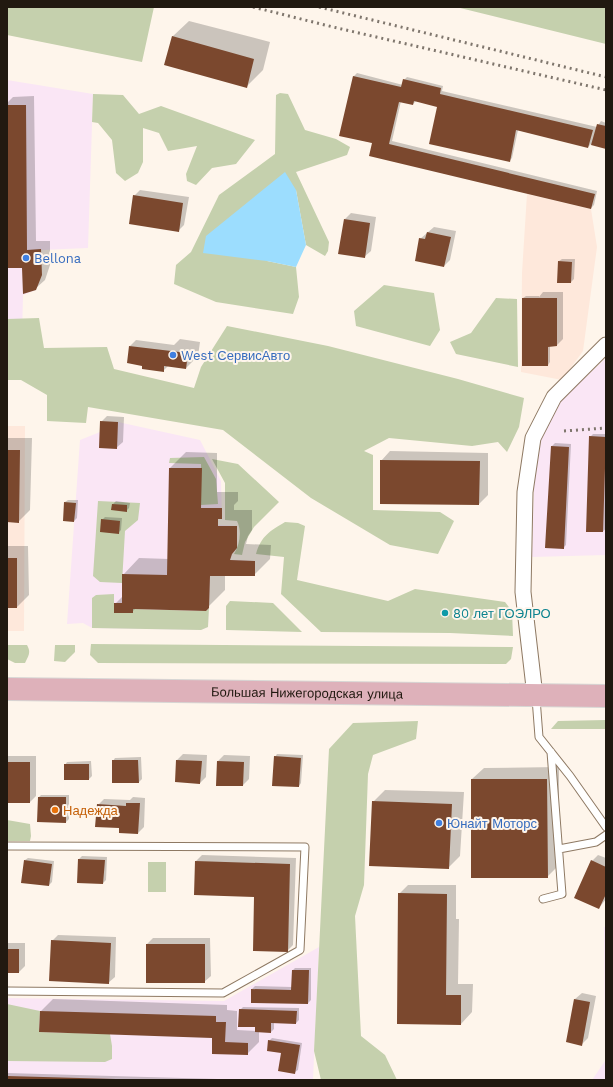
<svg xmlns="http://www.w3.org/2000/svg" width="613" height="1087" viewBox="0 0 613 1087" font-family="'Work Sans',sans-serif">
<rect width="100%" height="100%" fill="#fef5eb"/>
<path fill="#fee8db" d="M527 194 591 209 597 247 583 351 562 380 521 372 522 273Z
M7 426H25L24 631H7Z"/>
<path fill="#fae6f5" d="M7 80 93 94 88 248 41 250 36 290 23 295 21 380H7Z
M606 358V555L532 557 535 453 557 404Z
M118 422 200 440 221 481 222 519H218V525L237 526V548L232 554 230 560 255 561V576H210L208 627 201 630 92 628 83 623 67 624 80 440 100 432Z
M604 927H606V1080H592L605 1061Z
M319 947 313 1080H7V998L224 1001Z"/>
<path fill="#c5d0ad" d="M7 7H154L142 62 7 35Z
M456 7H606V44Z
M280 93 288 94 305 130 336 139 350 147 347 155 296 172 329 242 328 251 325 256 306 245 296 190 267 261 296 267 299 297 293 314 216 302 174 284 176 265 191 252 219 195 275 154 276 95Z
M93 94 123 95 139 114 161 106 255 140 236 164 212 168 196 185 187 181 186 174 197 146 168 151 159 133 143 128V162L138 173 125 181 116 173 112 140 98 123 92 122Z
M384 285 434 293 440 330 430 346 356 326 354 311Z
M496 298 517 299 518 367 456 354 450 342 471 333Z
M39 318 44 348 107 347 114 369 194 388 201 367 227 326 328 346 458 379 524 398 519 427 507 452 498 442 472 446 389 438 364 451 373 455V510L440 512 454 521 438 554 390 545 311 498 223 430 88 407 86 423 47 421V395L21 380H7V319Z
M204 457 216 479 218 504 201 505V464L169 463 170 458Z
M212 459 238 464 279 502 254 527 245 542 242 555 234 554C240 544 242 531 237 521L225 520V483Z
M98 501 140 503 138 520 125 531 122 583 100 582 93 576Z
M285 522 298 523 305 526 297 580 388 601 415 589 505 602 512 611 513 636 450 633 321 632 281 594 284 557 256 554C261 536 270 531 285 522Z
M114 594V613L133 609 206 611 209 608 208 627 201 630 92 628V598L96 595Z
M230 601 273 603 302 632 226 630V606Z
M91 644 513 647 511 659 506 664 98 663 90 655Z
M7 645H27C31 652 29 655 25 663H15L7 659Z
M55 645H75V652L65 662 54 661Z
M606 720V729H551L558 721Z
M418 721 416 739 373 755 368 774 364 885 355 916 361 1036 385 1055 397 1080H321L314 1051 329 749 353 723Z
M7 820 30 824 31 836 30 841H7Z
M148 862H166V892H148Z
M7 1004 40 1011 39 1032 110 1034 112 1046V1059L105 1062 7 1061Z"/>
<path fill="#9cddfe" d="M285 172 296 190 306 245 296 267 267 261 203 253 206 236Z"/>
<path fill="#0003" d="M189 21 270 42 263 70 246 87 172 37Z
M357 73 403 85 404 80 407 77 443 86 442 91 597 127 601 121 606 123V148L591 144 588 147 518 130 512 158 509 161 438 106 416 101 413 104 401 101 392 141 597 191 594 205 591 208 373 143 340 135 354 76Z
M34 96 36 241H50V265L45 280 35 289 23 267H7V103L13 97Z
M140 190 189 197 184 225 178 231 134 196Z
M351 213 376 217 371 251 364 257 345 219Z
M434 227 456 231 450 260 444 266 420 239Z
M562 259H575L574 279 571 282 559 261Z
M543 292H563V339L557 345H550V362L548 365 523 298 526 296H539V297Z
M180 339 200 342 198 356 186 368 169 365 163 371 143 365 130 346 136 340 174 345Z
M107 416 124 417 123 442 116 448 101 422Z
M593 434H606V529L603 531 590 437Z
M7 438H32L30 510 18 522 7 521Z
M555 443 571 444 566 545 563 548 552 446Z
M390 451 488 453V495L479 504 381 461Z
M186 452 217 453V492H238V501L234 505V510H252V530L248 536 246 544 271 545 270 559 254 575H225V590L205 610 136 608 132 612 115 604 123 596V575L139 558 169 559 170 468Z
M68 500H78L77 518 74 521 65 502Z
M116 501 130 503 129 508 126 511 112 509 113 504Z
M105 517 122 518 121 530 118 533 102 520Z
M7 546H28L29 595 17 607H7Z
M183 754 207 755 206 777 200 783 177 760Z
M277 754 303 755 301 783 299 786 275 757Z
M224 755 250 756 249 779 243 785 218 761Z
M7 756H36V796L30 802H7Z
M141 757 142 779 139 782 113 761 115 758Z
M91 761 92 776 89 779H65V765L67 762Z
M559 767V865L547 877 472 779 484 768Z
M385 790 464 792 460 856 448 868 373 802Z
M41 795H69V819L66 822 39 797Z
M133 797 145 798 144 827 138 833 120 827 98 805 104 799 130 800Z
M202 855 296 858 293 945 287 951 255 896 196 861Z
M598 855 606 858V899L599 908 592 861Z
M82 856 107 857 106 880 103 883 78 882 79 859Z
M28 858 54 861 52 882 49 885 25 860Z
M408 885H456V919H459L458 984H473L472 1012 461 1024 398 1023 399 894Z
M58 935 116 937 115 977 108 983 52 941Z
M153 938H210L211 976 204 982H147V944Z
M7 943H25V966L19 972H7Z
M295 968H311V1000L308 1003 252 989 255 986 292 987 293 970Z
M582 993 596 996 588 1038 582 1044 575 999Z
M53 999 227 1005V1010L237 1011V1030L256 1031V1026L240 1010 243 1007 299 1008V1020L296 1023 274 1022V1029L271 1032 259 1031V1042L247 1054 213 1037 41 1011Z
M272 1038 302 1043 298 1070 295 1072 282 1053 269 1041Z
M7 1073 253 1080H254H7Z"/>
<path fill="#7b482e" d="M172 36 254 59 247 88 164 65Z
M353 76 401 87 403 79 441 88 440 94 593 130 588 148 516 130 510 162 429 144 437 107 414 101 413 105 399 102 389 144 595 194 591 209 369 156 372 143 339 136Z
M7 105H26L27 250 41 249 42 275 36 290 23 294 22 268H7Z
M597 124 606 126V149L591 145Z
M133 195 183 203 179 232 129 224Z
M344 219 370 223 365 258 338 254Z
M427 232 451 237 444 267 415 261 419 238 425 239Z
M558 261 572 262 571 283H557Z
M522 298H557V346L548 347V366H522Z
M129 346 188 353 186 369 164 366V372L142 369V366L127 363Z
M100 421 118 422 117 449 99 448Z
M589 436 606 437 603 532H586Z
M551 446 569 447 564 549 545 548Z
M7 450H20L19 523 7 522Z
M380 460 480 461 479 505 380 504Z
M169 468H202L201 508H222V519H218V526H237V548L232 554 230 560 255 561V576H210L209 608 206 611 133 609V613H114V603H122V574L167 575Z
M64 502 76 503 74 522 63 521Z
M112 504 127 505V512L111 510Z
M101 519 120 521 119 534 100 532Z
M7 558H17V608H7Z
M274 756 301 758 299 787 272 786Z
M112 760H138L139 783H112Z
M176 760 202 761 200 784 175 782Z
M217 761 244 762 243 786H216Z
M7 762H30V803H7Z
M64 764H89V780H64Z
M471 779H547L548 878H471Z
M38 797H66V823L37 822Z
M372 801 452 804 449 869 369 866Z
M126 803H140L138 834 119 833V828L95 827 97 804 126 806Z
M78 859 105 860 103 884 77 883Z
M24 860 52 864 49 886 21 883Z
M591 860 606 867V894L599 909 574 898Z
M195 861 290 864 288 952 253 951 254 897 194 895Z
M398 893 447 894 446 995H461V1025L397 1024Z
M51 940 111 943 109 984 49 981Z
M146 944H205V983H146Z
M7 949H19V973H7Z
M292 970H309L308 1004 251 1003V989L291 990Z
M574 999 590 1002 582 1046 566 1042Z
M239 1009 297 1011 296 1024 271 1023V1033L255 1032V1027H238Z
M40 1011 216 1016V1022H226L225 1042 248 1043V1055L212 1054V1038L39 1032Z
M268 1040 300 1045 295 1074 278 1071 281 1053 267 1051Z
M7 1076 116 1079V1080H7Z"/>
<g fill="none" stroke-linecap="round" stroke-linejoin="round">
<g stroke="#8e7963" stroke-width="9">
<path id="lane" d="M536 698 539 737 570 776 606 827
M7 846 305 847 300 950 223 993 7 991
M559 849 596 842 606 835
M543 899 562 894 551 752"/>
</g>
<g stroke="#8e7963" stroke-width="17">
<path id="street" d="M535 696 523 592 525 492 533 438 554 397 606 345"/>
</g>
<g stroke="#d7d6d4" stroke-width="24">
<g id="primary">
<path id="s1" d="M7 689 606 696"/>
</g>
</g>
<use href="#lane" stroke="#fff" stroke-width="7"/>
<use href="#street" stroke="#fff" stroke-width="15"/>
<use href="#primary" stroke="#deb1ba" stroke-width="22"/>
<path stroke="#7f766d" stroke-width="3" stroke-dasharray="2 4" stroke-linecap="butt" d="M253 7 333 27 606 90
M319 7 606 77
M564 431 606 428"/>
</g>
<g fill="#3f7fe0" stroke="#fef5eb" stroke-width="1.5">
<circle cx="26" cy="258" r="4"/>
<circle cx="173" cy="355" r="4"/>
<circle cx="439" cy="823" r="4"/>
</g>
<circle fill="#0f9aa8" stroke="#fef5eb" stroke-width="1.5" cx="445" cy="613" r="4"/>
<circle fill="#e8710a" stroke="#fef5eb" stroke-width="1.5" cx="55" cy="810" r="4"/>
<g text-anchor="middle" stroke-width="4" stroke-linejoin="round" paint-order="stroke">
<g font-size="13" fill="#366cbe" stroke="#fef5eb" text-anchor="start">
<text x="34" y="263">Bellona</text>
<text x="181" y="360">West СервисАвто</text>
<text x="447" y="828">Юнайт Моторс</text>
</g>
<g font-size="13" fill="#0d838f" stroke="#fef5eb" text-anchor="start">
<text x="453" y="618">80 лет ГОЭЛРО</text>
</g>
<g font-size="13" fill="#211910" stroke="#fef5eb">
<text dy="5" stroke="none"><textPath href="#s1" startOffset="300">Большая Нижегородская улица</textPath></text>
</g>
<g font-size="13" fill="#c56008" stroke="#fef5eb" text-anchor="start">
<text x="63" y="815">Надежда</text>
</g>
</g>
<rect width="613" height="1087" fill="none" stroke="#211910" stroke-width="16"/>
</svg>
